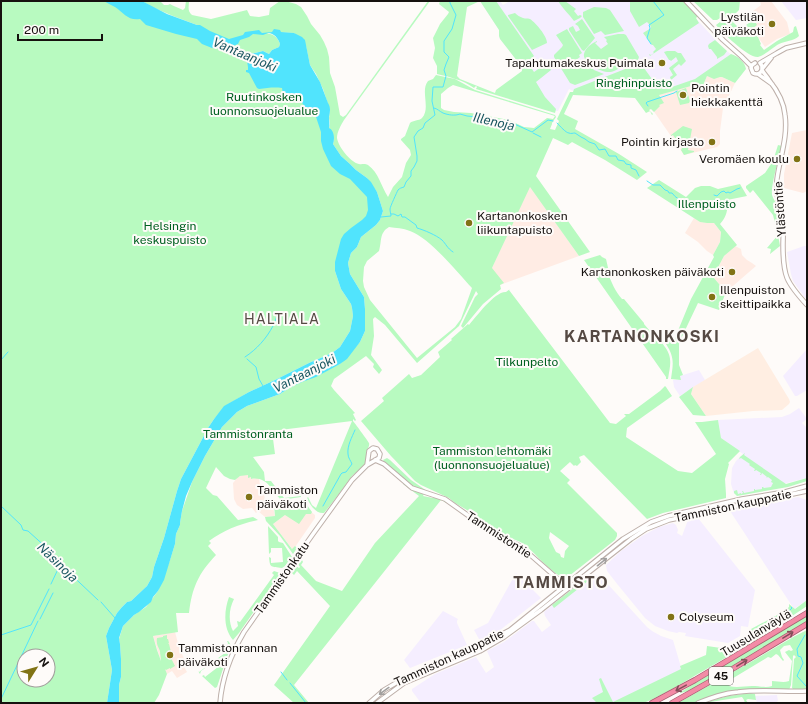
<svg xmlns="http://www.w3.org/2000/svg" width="808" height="704" viewBox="0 0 808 704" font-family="'Public Sans',sans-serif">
<rect width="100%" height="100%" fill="#fefbf9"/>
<path fill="#f5eeff" d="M480 1H500L503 5 510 1H680L722 47 733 56 695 83 659 95 639 65 573 91 569 89 558 111H554L522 71 521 66 500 39 499 36V30Z
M781 1H807V18L796 20Z
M804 246H807V297L805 298 793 281 791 274 787 252Z
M807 349V390L797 396H795L783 376Z
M699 370 705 380 680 396 674 387 673 380H681L680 376Z
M799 408 807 419 802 423 807 428V478L739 495 736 494H734L731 484 732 468 736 461 743 454 721 438 718 420 782 417 790 414Z
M798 497 807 500V600L794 609 730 511Z
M698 518 755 590 748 627 741 626 740 636 728 643 691 637 685 636 686 633 679 632 677 633 668 631 655 626 645 618 618 585 607 571 606 565 621 551 642 536 659 527 673 523 676 525 678 530 677 533 682 536 688 520Z
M516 573 541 598 499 631 482 640 479 639 474 630 488 623Z
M592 574H595L604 580 647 627 652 631 661 636 673 640 683 674 625 703H421L412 691V689L435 674 476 657 486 673 494 667 487 651 504 642 532 621H534L542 632 551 625 545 616 544 612Z
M443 611 458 619 457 621V623L467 645 410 668 404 660Z
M777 695 778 701H777L778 703H757L755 696Z"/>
<path fill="#ffeee2" d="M758 348 789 399 790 402 789 404 782 410 753 411 706 416 691 394 693 387Z"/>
<path fill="#ffece4" d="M760 1H771L787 22 790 34 777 39 765 47 752 29 757 25 755 21 753 11 761 5Z
M707 76 717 78 720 76 722 77 735 83 723 108 720 131V144L717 147 684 155 646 100 670 91 691 86 701 90Z
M807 130V191L803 193 784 188V174L792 133Z
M530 186 579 256 500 285 490 272Z
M694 218 700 222 714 223 721 232 720 242 713 255 707 251 698 242 685 233Z
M735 246 741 249 742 255 747 260 752 263 756 266 726 292 713 277 724 256Z
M243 475H248V477H251V479L256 478H259L260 485H263L266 508 273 507 275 516 265 517 258 511 256 513 252 508 243 509 237 505 234 499 233 483 238 477Z
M309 510 315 515V518L293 550 273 524 285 515Z
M175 632 179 647 186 663 183 665 187 672 177 678 172 671 167 674 161 661 153 636Z"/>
<path fill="#b8fac0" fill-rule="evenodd" d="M1 1H122L146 15 164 23V21L178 26H183L185 28 234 51 313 100 324 133 375 206 335 263V271L341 289 351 304 352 308 353 316 350 331 340 347 332 353 323 357 311 362 275 380 249 392 225 406 214 419 208 428 181 479 177 491 164 538 154 567 152 577 147 586 131 601 127 602 122 607 117 613 109 628 106 636 112 670 107 703H1ZM24 656H48V680H24Z
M142 1H160L164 5H168L170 4C173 6 179 8 183 10L185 8 186 1H189C189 6 187 11 192 15L211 19 247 10 250 16 259 17 269 15 270 8 280 1H285L296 4 301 7 307 16 311 24 320 35 324 42 327 49 329 57 330 73 335 87 340 115 343 117 346 115 428 1H430L344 120C341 125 337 132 337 138 338 146 350 162 359 164 362 165 364 163 368 165 379 173 381 186 388 197L393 187 402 177 406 163 411 155 410 150 401 140V139L405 136 410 123C413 120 419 121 422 118 431 108 420 91 428 81L433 79 436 75 455 79 475 90 555 115 556 117 552 123V124L550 129 555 130 559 121 557 119 570 92H573L574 89 638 64V65H639L640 63 643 62 647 66 644 68 657 86 659 85 663 89 669 88 695 79 731 54C738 56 745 62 746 69L735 83 722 77H720L714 79 707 76 701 90 691 86 659 95 664 103 659 105 660 106 654 112 651 109 649 110 653 114 652 115 650 111 646 113 635 98 573 95 564 114 578 121 575 129 619 154 647 172 637 180 605 160 572 142 568 145 553 138 536 176 590 252 579 256 530 187 492 268 504 283 500 285 501 289 483 304 463 328 461 326 475 297 478 294 476 291 459 326 417 363 385 325 375 317 373 319 374 336 371 355 382 370 379 374 373 367 374 364 366 356 334 379 331 386 334 390 355 413 353 414 356 420 355 421 353 419V421C354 422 368 441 369 443 370 447 366 450 366 455 366 458 367 460 365 464 362 469 356 472 352 476 343 488 334 501 324 513 316 514 310 505 307 498L308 497 312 505 316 508 352 421 272 431 275 454 253 457 264 472 265 481H271L284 498 301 496V497L281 500C272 491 267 476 251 479V477L248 478V475L240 476 235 480 230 479 224 476 216 467 206 488 213 495 217 496 238 520 253 517 258 520C239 524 224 530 209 541L211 543 208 546 216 555C198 574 192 588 189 613H176L178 632 153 636 157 650 161 661C161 658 160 654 160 651 158 646 156 644 157 638L163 637V636L167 635V639H168L169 643 168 644H169L171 652H169V654L175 666 170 669V668L166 670 165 669 167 674 159 695 154 703H119V685L121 677V659L120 644 119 639 123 626 134 615 146 607 158 591 170 560 175 544 176 534 180 525V523L182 511 192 482 205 456 222 427 237 412 247 406 280 394 291 387 340 364 360 342 365 331V309L364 297 350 274 348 263 351 253 357 247 361 237 376 225 380 220 383 211 377 192 367 178 356 170 350 164 341 156 333 144 334 140 329 128 330 124 329 118 330 110 323 89 316 74 310 65 306 46 294 33 272 32 266 34C273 33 278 38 280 44L279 47 272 50 269 54 263 51 255 53H248L235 49 197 25 173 16 152 7ZM453 85 555 116 553 119 547 118 534 128 524 127 509 120 471 113 454 112 444 110 441 108V94L448 88ZM389 227C396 228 403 228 410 231 431 239 456 271 472 288L461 319 455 327 417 358 370 300 364 287 363 281 364 267 367 261 379 251C382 241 379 233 389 227Z
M440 1H496L534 56C530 60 525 61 522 64L525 69 530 66 534 72 547 63 551 70 536 82 545 97 556 109 555 113 476 89 477 87 476 86 474 88C463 80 450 77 437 74V66L433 58 435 48 433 38 440 24 448 14 449 12 439 4ZM480 1 499 30V36L500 39 521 66 522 71 496 90 495 93 460 79 457 76 467 7Z
M558 1H565L576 9 574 11 578 16 580 15 582 16 580 18 574 21C569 14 563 9 558 1Z
M630 1H684L698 16 696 18 699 23 650 56 649 54 651 55 654 53 653 52 656 49 653 45H652L643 33 651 28 650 25 647 22 639 27 630 11Z
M693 1H740L739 10 734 15 733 22 738 27H743L752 21H755L757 25 752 29 758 37 761 44 760 45 764 50 777 41 793 32 794 27 796 26 799 36C794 41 785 41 779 44 773 47 764 56 758 57 748 58 722 32 716 25L720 22 727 20 725 15 717 20H713Z
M594 7 606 8 610 10 624 31 605 35 601 31 594 34 583 17V12Z
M515 13C517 15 520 17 523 18 526 19 527 18 530 19 536 23 547 36 547 43L532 50 508 16V15Z
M582 19 595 38 584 51 582 50 569 30V28L573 26 576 32 580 30 578 26 575 24Z
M567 29 582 53 579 55 580 57 576 60 580 66 584 64 582 61 584 60 594 70 604 74 575 85 570 83 554 57V55L562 47 563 45 556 35Z
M618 34H624L626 35 639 57 638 60C632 63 625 66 618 69 616 70 612 72 610 72 602 73 582 63 584 54 585 48 592 43 597 41V42L595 43 601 49 608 44 606 41 607 40 604 37Z
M715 40 727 51 724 55 717 59V57L711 49H709L708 46 709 44Z
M667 51H675L678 53H681L686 61 681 66 679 64 673 69 677 75 671 80 670 77 673 75 669 68 678 61 676 57 671 61 670 60H669L664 52Z
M686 88 690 101 689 103 680 105 676 92Z
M683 126 692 129 688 150 694 151V152L684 155 681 150 682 148 673 135 671 136V135Z
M778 145 782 146C779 158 771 184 772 195 773 199 776 202 777 206 780 215 781 225 781 234L778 235 780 246 770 254 771 249 767 248 778 235 773 215 753 190 750 193 746 188V186L765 173 773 161Z
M659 180 686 197 695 188 701 186H710L718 189 740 184 747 196 727 200C728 210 727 216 720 224L737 245 724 256 713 277 726 292 719 310 698 303 679 343V365L683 375 680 376 681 380 671 379C673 364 675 358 666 344L673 338H675L691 299 714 257 713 255 720 242 721 232 714 223H707L700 222 647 188Z
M600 255 602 257 606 259 609 272 608 274C612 283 615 291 622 299H624L644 323V324L655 337C660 339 662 343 665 347 673 358 670 366 668 379H666V377L584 260Z
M510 289 509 290 610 423 616 424 626 416 624 414H629L660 391 665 386 666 387 672 396 627 428 626 437 678 471 692 473 716 454 695 422H702L718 420 721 438 740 451 728 463 729 464 725 479 726 494V498L663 513 647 519 584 455 579 457 581 462 577 466 575 465 574 466 570 462 560 471 570 480 567 483 617 533V536L615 540 569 576C567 577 566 577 563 577 553 575 533 551 524 544 516 539 506 537 497 533L498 531 496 532 472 513 455 503 449 498 421 485 415 481 391 456 361 421 384 401 382 398 409 374 412 378 421 375 440 357 438 352 452 340 451 339 468 324 469 325C476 317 495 291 506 292ZM550 532 569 546 565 551 564 558 561 557 560 554 556 552 549 538Z
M693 387 691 394 706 416 693 415 679 397Z
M745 453 744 455 786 484 807 478V481L788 487 737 496 734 493V491L737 490 738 494 741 493V494L743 493 742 491H743L744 493 754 491V489H755V490L762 489V487H763L764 488 771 487 773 483 771 482 772 480 768 477 766 478 767 477 762 473 761 475H760L761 473 756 470 755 471H754L755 469 749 465 750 464 741 458 739 459 740 457Z
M387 458 390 460 411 480 427 491 412 486 385 463 383 460Z
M404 483 423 493 424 494 423 496 433 498 436 497 438 499 441 498 452 506 441 500 294 685 309 703H294L274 685 330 606 297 571 294 575 292 573 296 566 299 568 300 567 298 564 302 560 303 562 301 565 316 581 342 591 375 543 419 496 403 484Z
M298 501H304L312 512 311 514H306L299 524 285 515 273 524 292 549 295 546 297 548 293 554 280 536 266 521 265 517 275 516 274 506 291 504 295 510 300 506 298 503Z
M268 526 278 537V541L279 542 283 543 292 557 285 566 282 568C271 566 270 569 269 557L271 558V563L283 562 282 548H271V552L269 554Z
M274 571 280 573 278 577 239 633 233 640C223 628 224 611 229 597L234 599C229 609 228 621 233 631L238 626 237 621 240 622 274 575 272 573Z
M592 574H593L595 578 589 583 588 581 554 608 552 605Z
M807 600V606L758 639 720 661 674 688 651 700 643 703H597L592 698 603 692 599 679 601 678 613 702 681 669 680 666 706 655 707 646 728 649 731 648 743 641 742 640 750 635 751 629 781 613 789 607V604L795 609Z
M807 615V621L717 676 690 691 679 693Z
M807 630V689L794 690 792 688 794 659 796 657 794 655 793 656 791 685 789 690 766 689 739 690 722 693 711 696 693 703H678L749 663 795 636ZM790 645 793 650 791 651 789 650 785 652 792 661 789 681C783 683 778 681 772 681V686C766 688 759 686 752 686 744 686 737 688 729 686L728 682 730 680 768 657 771 658 776 654 778 655 783 661 784 660 782 657 780 650 784 646Z
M227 641H228C230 643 231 645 230 648L217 687 215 688 202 676 204 675 205 677 218 667V666L220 664 218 661 216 660 201 671 200 674 198 671 199 672 225 653 228 643Z
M751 693 755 694 756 700 748 699 746 700 748 703H745L744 700 742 697 710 702V701L728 696Z"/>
<path fill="#51e4fd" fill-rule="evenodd" d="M104 1H142L167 14 197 25H200L210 31 229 39 243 35 245 32 259 30 262 33 272 32 274 29 280 30 281 32 294 33 302 37 305 40 310 65 320 82 328 103C331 108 330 112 329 117 329 121 330 124 329 128 334 130 335 139 333 144L341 156 350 164 356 170 367 178 371 182 377 192 383 211 380 220 376 225 361 237 357 247 351 253 348 263 350 274 364 297 365 309V331L360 342 347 359 340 364 316 377 302 382 291 387 280 394 247 406 237 412 222 427 205 456 192 482 186 496 182 511 180 523V525L176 534 175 544 164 580 158 591 153 597 151 602 139 612 134 615 123 626 119 638 120 644 121 659V677L119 685V703H107L112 670 106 636 109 628 117 613 122 607 127 602 131 601 147 586 152 577 154 567 164 538 177 491 181 479 208 428 214 419 224 406 249 392 275 380 311 362 323 357 332 353 340 347 350 331 353 316 352 308 351 304 341 289 335 271V262L341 239 344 234 351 228 362 220 366 216 368 210 367 197 350 179 340 174 331 166 323 149 321 141V132L316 117 306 108 299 99 293 94 288 93 283 94 282 88C274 87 267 88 259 89L257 88 249 73 246 72V70H248V67L247 61 244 59 238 58 219 48H212L202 44 197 39 176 34 146 25 140 19C128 21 124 13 115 7 111 5 107 3 104 1ZM268 33C274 33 278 38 280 44L279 47 272 50 269 54 263 51 255 53H248L233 46 238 44 240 40 249 37 253 34 263 35Z"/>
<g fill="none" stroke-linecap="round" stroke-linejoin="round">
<path stroke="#51e4fd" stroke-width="1" d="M651 44 647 38 650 28 649 25 664 15 653 1
M648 106 646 103 647 102 674 93 677 91
M434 108C438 109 439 111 443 113 448 115 455 116 460 114L467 116 478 117 510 122 532 132 548 120 553 121
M557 123C560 126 566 133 569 133 571 134 573 133 575 133L581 137 585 139 589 142 595 144 599 150 605 149 609 156H616L618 160 624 161 626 164 631 165V168L636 170 639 176
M533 133 541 137
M647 181 653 185H660L665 190 668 191 669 193H672C675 198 682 200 685 205H689
M714 195 717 196 721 192 724 191 726 193 728 192 730 193 737 189 740 188
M391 214H394L398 216 401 214 402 217H405L416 225 417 228C424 230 436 235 442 240 446 244 447 248 453 252
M381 217 391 216C391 214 390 212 390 209 390 207 397 192 398 190 400 188 401 188 404 187L406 182 411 176V171L414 167 417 161V156L414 137 418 131 423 128 425 123 435 115 432 101 433 87H443L446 76 444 70 446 64 449 57 444 52V41L452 29 456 15 450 3V1
M274 324 277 316
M245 357C257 349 266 339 273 326
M247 359 256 367 259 379 263 386
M1 360 8 352
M1 506 21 525 23 530 28 531 58 558 62 566 98 600
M323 506 341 474 342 473 346 472 352 464C351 461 348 458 348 454 347 446 352 437 355 430
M51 584 59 567 62 564
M101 602 115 618
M791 613 789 611 792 608 791 607
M40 619 53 593
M1 635 31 625 49 589
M805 635 797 649 798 656 801 657 803 663 797 676 806 686H807
M281 672 287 680
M290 683 306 703
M1 699 38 621"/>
<g stroke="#beb0aa" stroke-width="5.5">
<path id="secondary" d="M686 1 723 40 741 56 751 66
M755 63 752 65 751 68 753 73C757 75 760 74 762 70V66L760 63
M760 63 777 53 786 48 807 43
M763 68 771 58
M762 70C764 74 767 76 769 80 777 90 784 102 785 115 788 137 780 157 777 179 775 193 780 207 782 221 784 229 783 237 783 245 783 276 786 282 807 305
M758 74 772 84
M375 460 384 464 412 488 445 499 494 534 518 545 527 552 566 586
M220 703C222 678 231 654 244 632L313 534 352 480 367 465 379 458 380 454 377 449 373 448 369 451 367 465
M369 703 384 690 406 677 478 647 510 630 623 539 651 522 668 516 742 499 785 492 807 486
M377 703 404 683 480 651 504 637 541 610 631 539 646 529 669 520 807 491
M698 703C711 698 724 693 738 692 761 689 784 692 807 691"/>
</g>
<g stroke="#a66071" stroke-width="6">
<path id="highway" d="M652 703 695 680 807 613
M672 703 734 668 807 624"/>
</g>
<use href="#secondary" stroke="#fff" stroke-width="3.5"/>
<use href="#highway" stroke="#f38ba6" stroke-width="4.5"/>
</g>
<defs><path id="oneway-shaft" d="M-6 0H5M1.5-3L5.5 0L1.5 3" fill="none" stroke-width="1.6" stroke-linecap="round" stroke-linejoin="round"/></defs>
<g stroke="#a2a09f">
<use href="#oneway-shaft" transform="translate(602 562) rotate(-39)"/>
<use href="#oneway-shaft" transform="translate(384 691) rotate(144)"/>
</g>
<g stroke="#844e5a">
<use href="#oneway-shaft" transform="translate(788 635) rotate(-31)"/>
<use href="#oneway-shaft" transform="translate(742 663) rotate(-31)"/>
<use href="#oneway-shaft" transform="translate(681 688) rotate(151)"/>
</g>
<g fill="#817315" stroke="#fefbf9" stroke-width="1.5">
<circle cx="772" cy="24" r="4"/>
<circle cx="662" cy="63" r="4"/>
<circle cx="683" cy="95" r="4"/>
<circle cx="712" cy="142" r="4"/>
<circle cx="797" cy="159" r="4"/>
<circle cx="469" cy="223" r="4"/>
<circle cx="732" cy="272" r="4"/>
<circle cx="712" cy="297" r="4"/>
<circle cx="249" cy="497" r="4"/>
<circle cx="671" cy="617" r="4"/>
<circle cx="170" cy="655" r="4"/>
</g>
<g text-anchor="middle" stroke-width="4" stroke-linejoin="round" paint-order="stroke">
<rect fill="#fefbf9" stroke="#5c5755" stroke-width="1" x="709" y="667" width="24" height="18" rx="3"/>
<g font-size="11" font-weight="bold" fill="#16110f">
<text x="721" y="680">45</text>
</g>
<g font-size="12" fill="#16110f" stroke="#fefbf9" text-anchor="start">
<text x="764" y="21" text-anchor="end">Lystilän<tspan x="764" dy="14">päiväkoti</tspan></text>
<text x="654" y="67" text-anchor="end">Tapahtumakeskus Puimala</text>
<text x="691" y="92">Pointin<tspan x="691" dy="14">hiekkakenttä</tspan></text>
<text x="704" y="146" text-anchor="end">Pointin kirjasto</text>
<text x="789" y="163" text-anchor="end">Veromäen koulu</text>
<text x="477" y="220">Kartanonkosken<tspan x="477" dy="14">liikuntapuisto</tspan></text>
<text x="724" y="276" text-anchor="end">Kartanonkosken päiväkoti</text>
<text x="720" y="294">Illenpuiston<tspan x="720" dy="14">skeittipaikka</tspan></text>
<text x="257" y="494">Tammiston<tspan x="257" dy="14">päiväkoti</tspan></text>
<text x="679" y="621">Colyseum</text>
<text x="178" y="652">Tammistonrannan<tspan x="178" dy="14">päiväkoti</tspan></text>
</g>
<g font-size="12" fill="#006021" stroke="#fefbf9">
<text x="634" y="87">Ringhinpuisto</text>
<text x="264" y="101">Ruutinkosken<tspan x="264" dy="14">luonnonsuojelualue</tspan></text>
<text x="707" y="208">Illenpuisto</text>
<text x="170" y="230">Helsingin<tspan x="170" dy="14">keskuspuisto</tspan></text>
<text x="527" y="366">Tilkunpelto</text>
<text x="248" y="438">Tammistonranta</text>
<text x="492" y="455">Tammiston lehtomäki<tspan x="492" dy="14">(luonnonsuojelualue)</tspan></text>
</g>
<g font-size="12" fill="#16110f" stroke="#fefbf9">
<text transform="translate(780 209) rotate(-94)" y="4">Ylästöntie</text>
<text transform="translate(733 506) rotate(-12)" y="4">Tammiston kauppatie</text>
<text transform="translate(499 535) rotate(33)" y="4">Tammistontie</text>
<text transform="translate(282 578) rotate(-55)" y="4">Tammistonkatu</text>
<text transform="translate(756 633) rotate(-31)" y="4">Tuusulanväylä</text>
<text transform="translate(449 658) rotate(-25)" y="4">Tammiston kauppatie</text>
</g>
<g font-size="13" font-style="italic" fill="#195660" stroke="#fefbf9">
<text transform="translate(245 54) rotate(23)" y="5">Vantaanjoki</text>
<text transform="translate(494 121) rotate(13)" y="5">Illenoja</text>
<text transform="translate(304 373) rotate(-27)" y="5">Vantaanjoki</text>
<text transform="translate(58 562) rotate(44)" y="5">Näsinoja</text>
</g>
<g font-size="14" letter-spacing="1" fill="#554943" stroke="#fefbf9">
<text x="282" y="324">HALTIALA</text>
</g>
<g font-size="16" font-weight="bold" letter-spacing="1" fill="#554943" stroke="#fefbf9">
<text x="642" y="342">KARTANONKOSKI</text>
<text x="561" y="588">TAMMISTO</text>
</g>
</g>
<rect width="808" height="704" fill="none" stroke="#16110f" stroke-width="4"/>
<g transform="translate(36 668) rotate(53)"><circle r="19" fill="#fefbf9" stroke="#a19d9b"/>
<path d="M0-3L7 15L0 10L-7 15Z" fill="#817315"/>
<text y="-6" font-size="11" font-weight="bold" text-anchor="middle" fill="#16110f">N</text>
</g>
<path d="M18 34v6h84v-6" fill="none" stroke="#16110f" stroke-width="2"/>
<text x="24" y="34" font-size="12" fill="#16110f" stroke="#fefbf9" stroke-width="3" paint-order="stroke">200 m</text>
</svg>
